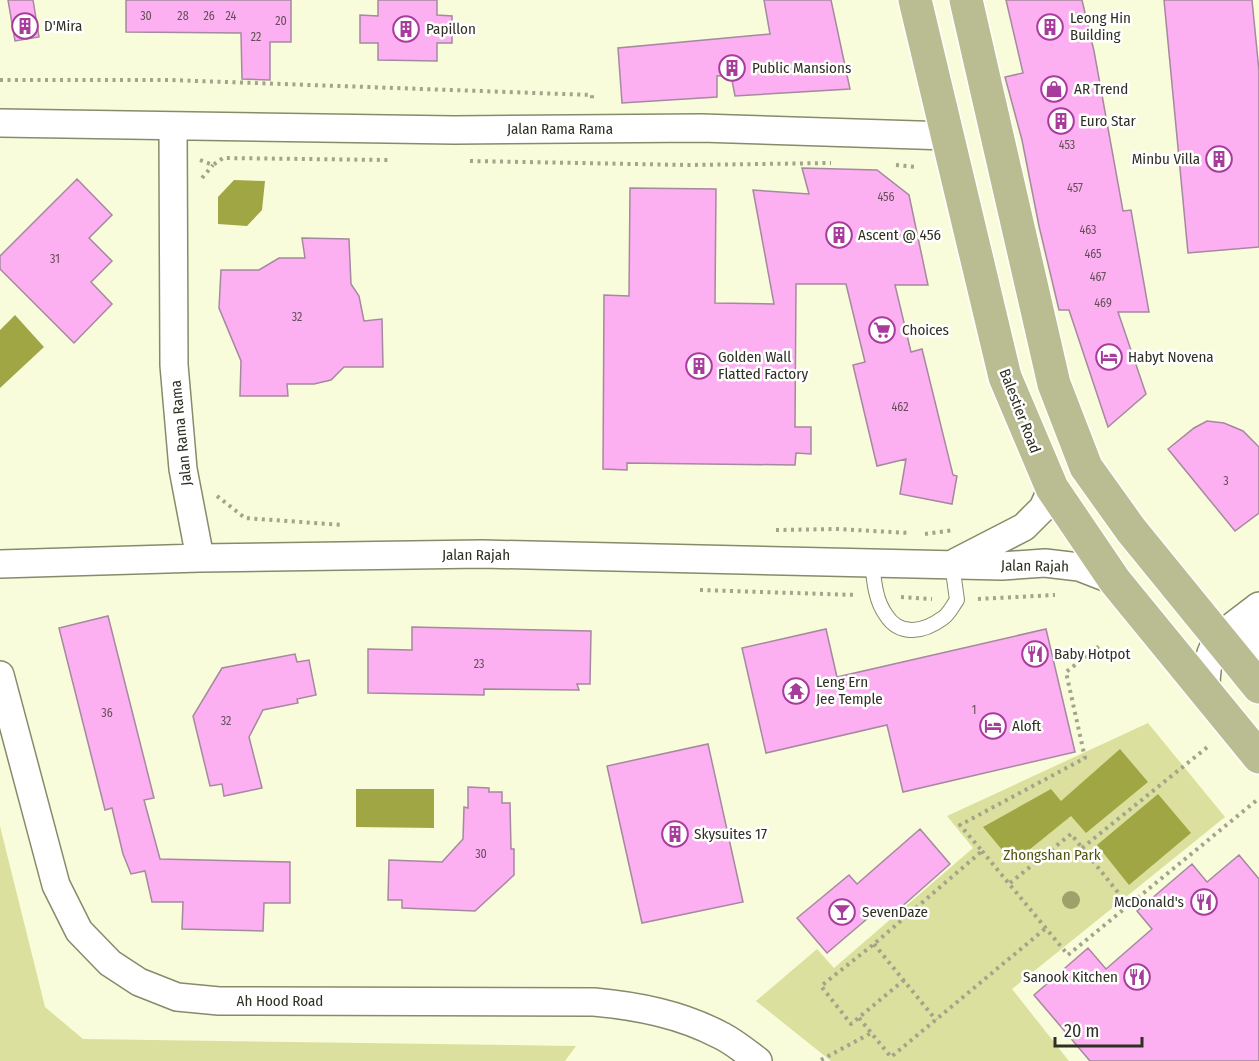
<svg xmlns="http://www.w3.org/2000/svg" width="1259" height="1061" viewBox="0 0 1259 1061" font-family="'Fira Sans Condensed',sans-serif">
<rect width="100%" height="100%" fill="#f9fcda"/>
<path fill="#dbe09e" d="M1148 723 1225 817 1012 989 1069 1061H831L756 1001 817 949 834 968 973 848 947 816Z
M0 826 45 1007 83 1039 576 1046 565 1061H0Z"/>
<path fill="#a1a644" d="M234 180 265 181 262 210 247 226 218 224V197Z
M15 315 44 347 0 388V330Z
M1120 749 1148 782 1086 833 1071 816 1013 863 983 827 1051 789 1061 801Z
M356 789H434V828L356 827Z
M1158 794 1191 833 1129 885 1097 845Z"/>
<path fill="#fcaff1" stroke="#a4899f" stroke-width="1.5" d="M8 0H33L39 37 15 41Z
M126 0H291V42H270V80L242 79 241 33 126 32Z
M378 0H437V15L452 16V43H437V61L378 60V43H360V15L378 16Z
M764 0H831L850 89 735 96 731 75 717 76V97L622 103 618 48 770 34Z
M1006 0H1082L1094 51 1123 211 1131 210 1149 312H1118L1146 394 1108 427 1069 310H1059L1039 226 1022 140 1005 77 1023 73Z
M1164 0H1252L1259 71V247L1188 253Z
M802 168 877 170 909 195 928 285H895L911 352 922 349 953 475 957 476 952 504 900 494 906 459 877 466 853 365 865 362 846 284H796L795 427H811V454L796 453 795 465 627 463V470L603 469 604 295 629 296 630 188 716 189 715 303 774 304 753 190 809 194Z
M77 179 112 215 89 238 112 261 91 282 112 304 74 343 0 269V256Z
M302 238 349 239 351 284 359 296 364 321 382 319 383 367H344L331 380 314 384H287L288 396H240L241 361 219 308 221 270H259L279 258H305Z
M1207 421 1224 423 1243 431 1259 447V513L1235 531 1168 449 1194 428Z
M108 616 154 798 144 800 160 859 290 862V903H264L263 931 182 929 183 902H152L145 871 131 874 123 854 112 808 105 810 59 628Z
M412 627 591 631 590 684H577L579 690 484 689V695L368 693V649L412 650Z
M826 629 837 677 1046 629 1075 752 903 792 887 725 766 753 742 648Z
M295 654 297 662 309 660 316 695 297 699 298 703 263 710 249 737 262 788 224 796 222 784 210 786 193 716 222 668Z
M708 744 743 902 642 923 607 766Z
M468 787 489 788V792H502V803H510L511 849H514V875L475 911 402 908V900H388L389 860 442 862 463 839 464 807 468 808Z
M920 829 950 864 890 917 881 907 827 953 797 918 849 875 857 884Z
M1239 855 1259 879V1061H1090L1034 995 1088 948 1106 969 1152 929 1137 911 1192 864 1207 882Z"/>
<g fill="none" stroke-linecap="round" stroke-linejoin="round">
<g stroke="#878a6b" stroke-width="16">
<path id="service" d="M872 562C874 580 875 600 886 615 900 637 924 632 943 618 949 614 953 605 957 600L952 564"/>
</g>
<g stroke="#878a6b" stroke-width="30">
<path id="minor" d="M0 123 454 130 701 128 948 136
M173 127 174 365 183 469 200 558
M956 562 1024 527 1043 508 1052 488
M0 564 200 558 482 554 1002 566 1045 563 1079 567 1115 581
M1244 670C1245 656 1247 645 1259 635
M0 675 56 885 79 931 110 963 139 982 177 997 219 1001 594 1002C637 1006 680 1014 720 1035 733 1041 746 1052 758 1061
M1206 694C1205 640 1220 636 1259 606"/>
</g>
<g stroke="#fff" stroke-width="36">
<path id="primary" d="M915 0 1005 377 1052 488 1115 581 1259 757
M966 0 1054 384 1086 467 1131 530 1259 687"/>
</g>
<path stroke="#a2a48b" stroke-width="4" stroke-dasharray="3 4.5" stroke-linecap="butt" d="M0 80H170L592 95V101
M200 160 213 165 223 158 388 160
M470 161 688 165 831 163
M896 165 916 167
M202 178 213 165
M217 496 245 518 343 525
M776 530 837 529 909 533
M925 534 954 530
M700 590 857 595
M901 597 932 599
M978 599 1055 595
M1082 848 1210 745
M982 851 1068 955 1257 800
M1010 883 1071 834 1129 906
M874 944 936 1020
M904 980 851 1024 821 986 874 944 982 851 960 825 1085 758 1066 672 1102 644
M859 1018 891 1057 1046 928
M821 1060 871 1033"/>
<use href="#service" stroke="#fff" stroke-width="14"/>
<use href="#minor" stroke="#fff" stroke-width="27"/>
<use href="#primary" stroke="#babc91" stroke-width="33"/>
</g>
<circle fill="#9ea169" cx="1071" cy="900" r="9"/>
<defs>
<g id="building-ring" transform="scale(1.35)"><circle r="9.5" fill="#fff" stroke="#a73c9d" stroke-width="1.5"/><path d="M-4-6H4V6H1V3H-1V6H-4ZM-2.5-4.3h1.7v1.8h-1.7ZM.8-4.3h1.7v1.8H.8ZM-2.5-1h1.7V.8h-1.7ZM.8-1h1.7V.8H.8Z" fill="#a73c9d"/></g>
<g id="shop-ring" transform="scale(1.35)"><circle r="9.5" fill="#fff" stroke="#a73c9d" stroke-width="1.5"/><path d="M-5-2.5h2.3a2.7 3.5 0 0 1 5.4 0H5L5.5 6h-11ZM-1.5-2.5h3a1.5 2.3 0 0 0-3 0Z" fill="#a73c9d"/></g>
<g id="supermarket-ring" transform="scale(1.35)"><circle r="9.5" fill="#fff" stroke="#a73c9d" stroke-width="1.5"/><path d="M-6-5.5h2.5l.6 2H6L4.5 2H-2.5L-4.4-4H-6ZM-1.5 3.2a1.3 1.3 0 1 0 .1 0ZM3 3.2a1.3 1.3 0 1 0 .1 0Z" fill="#a73c9d"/></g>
<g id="hotel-ring" transform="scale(1.35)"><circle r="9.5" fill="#fff" stroke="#a73c9d" stroke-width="1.5"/><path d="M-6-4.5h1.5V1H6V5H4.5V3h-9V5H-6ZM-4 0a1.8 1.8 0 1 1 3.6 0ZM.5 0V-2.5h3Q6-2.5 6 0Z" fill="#a73c9d"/></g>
<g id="restaurant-ring" transform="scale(1.35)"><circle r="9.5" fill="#fff" stroke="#a73c9d" stroke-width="1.5"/><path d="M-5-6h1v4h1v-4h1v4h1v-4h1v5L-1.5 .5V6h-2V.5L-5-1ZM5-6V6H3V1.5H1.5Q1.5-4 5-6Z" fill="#a73c9d"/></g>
<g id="temple-ring" transform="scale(1.35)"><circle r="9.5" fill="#fff" stroke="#a73c9d" stroke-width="1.5"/><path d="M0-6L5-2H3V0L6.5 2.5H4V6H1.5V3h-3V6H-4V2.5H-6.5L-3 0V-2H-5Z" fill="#a73c9d"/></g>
<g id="bar-ring" transform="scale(1.35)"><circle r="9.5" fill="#fff" stroke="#a73c9d" stroke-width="1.5"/><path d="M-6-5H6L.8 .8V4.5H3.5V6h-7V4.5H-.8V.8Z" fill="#a73c9d"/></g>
</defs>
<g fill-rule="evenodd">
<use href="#building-ring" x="25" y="26"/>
<use href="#building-ring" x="1050" y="27"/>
<use href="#building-ring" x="406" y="29"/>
<use href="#building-ring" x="732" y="68"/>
<use href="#shop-ring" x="1054" y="89"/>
<use href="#building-ring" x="1061" y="121"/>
<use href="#building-ring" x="1219" y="159"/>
<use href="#building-ring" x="839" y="235"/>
<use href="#supermarket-ring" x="882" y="330"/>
<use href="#hotel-ring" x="1109" y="357"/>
<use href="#building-ring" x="699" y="366"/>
<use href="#restaurant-ring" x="1035" y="654"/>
<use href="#temple-ring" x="796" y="691"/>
<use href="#hotel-ring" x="993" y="726"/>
<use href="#building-ring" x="675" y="834"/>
<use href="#restaurant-ring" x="1204" y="902"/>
<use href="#bar-ring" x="842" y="912"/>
<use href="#restaurant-ring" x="1137" y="977"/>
</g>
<g text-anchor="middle" stroke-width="5" stroke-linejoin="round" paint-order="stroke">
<g font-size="12" fill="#625056">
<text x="146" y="20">30</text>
<text x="183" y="20">28</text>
<text x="209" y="20">26</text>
<text x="231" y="20">24</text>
<text x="281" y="25">20</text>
<text x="256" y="41">22</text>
<text x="1067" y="149">453</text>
<text x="1075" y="192">457</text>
<text x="886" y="201">456</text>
<text x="1088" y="234">463</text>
<text x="1093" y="258">465</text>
<text x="55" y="263">31</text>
<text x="1098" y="281">467</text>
<text x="1103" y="307">469</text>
<text x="297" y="321">32</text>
<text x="900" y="411">462</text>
<text x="1226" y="485">3</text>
<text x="479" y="668">23</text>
<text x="974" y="714">1</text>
<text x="107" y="717">36</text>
<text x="226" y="725">32</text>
<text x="481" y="858">30</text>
</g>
<g font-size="15" fill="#2f3023" stroke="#fff" text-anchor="start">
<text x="1070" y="23">Leong Hin<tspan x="1070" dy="17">Building</tspan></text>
<text x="44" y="31">D'Mira</text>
<text x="426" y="34">Papillon</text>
<text x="752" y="73">Public Mansions</text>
<text x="1074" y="94">AR Trend</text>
<text x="1080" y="126">Euro Star</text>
<text x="1200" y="164" text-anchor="end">Minbu Villa</text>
<text x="858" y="240">Ascent @ 456</text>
<text x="902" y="335">Choices</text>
<text x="718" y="362">Golden Wall<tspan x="718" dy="17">Flatted Factory</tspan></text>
<text x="1128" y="362">Habyt Novena</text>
<text x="1054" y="659">Baby Hotpot</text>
<text x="816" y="687">Leng Ern<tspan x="816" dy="17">Jee Temple</tspan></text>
<text x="1012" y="731">Aloft</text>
<text x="694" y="839">Skysuites 17</text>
<text x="1184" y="907" text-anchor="end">McDonald's</text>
<text x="862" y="917">SevenDaze</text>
<text x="1118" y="982" text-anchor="end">Sanook Kitchen</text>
</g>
<g font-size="15" fill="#2f3023" stroke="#fff">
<text x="560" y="134">Jalan Rama Rama</text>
<text transform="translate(1020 411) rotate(69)" y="5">Balestier Road</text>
<text transform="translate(181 433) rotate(-96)" y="5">Jalan Rama Rama</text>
<text x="476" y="560">Jalan Rajah</text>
<text transform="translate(1035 566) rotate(1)" y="5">Jalan Rajah</text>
<text x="280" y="1006">Ah Hood Road</text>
</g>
<g font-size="15" fill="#53560c" stroke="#fff">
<text x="1052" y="860">Zhongshan Park</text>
</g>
</g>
<path d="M1055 1037v9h87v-9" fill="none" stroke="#2f3023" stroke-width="3"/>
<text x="1064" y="1037" font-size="18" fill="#2f3023" stroke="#ffffff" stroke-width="4.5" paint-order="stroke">20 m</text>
</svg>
